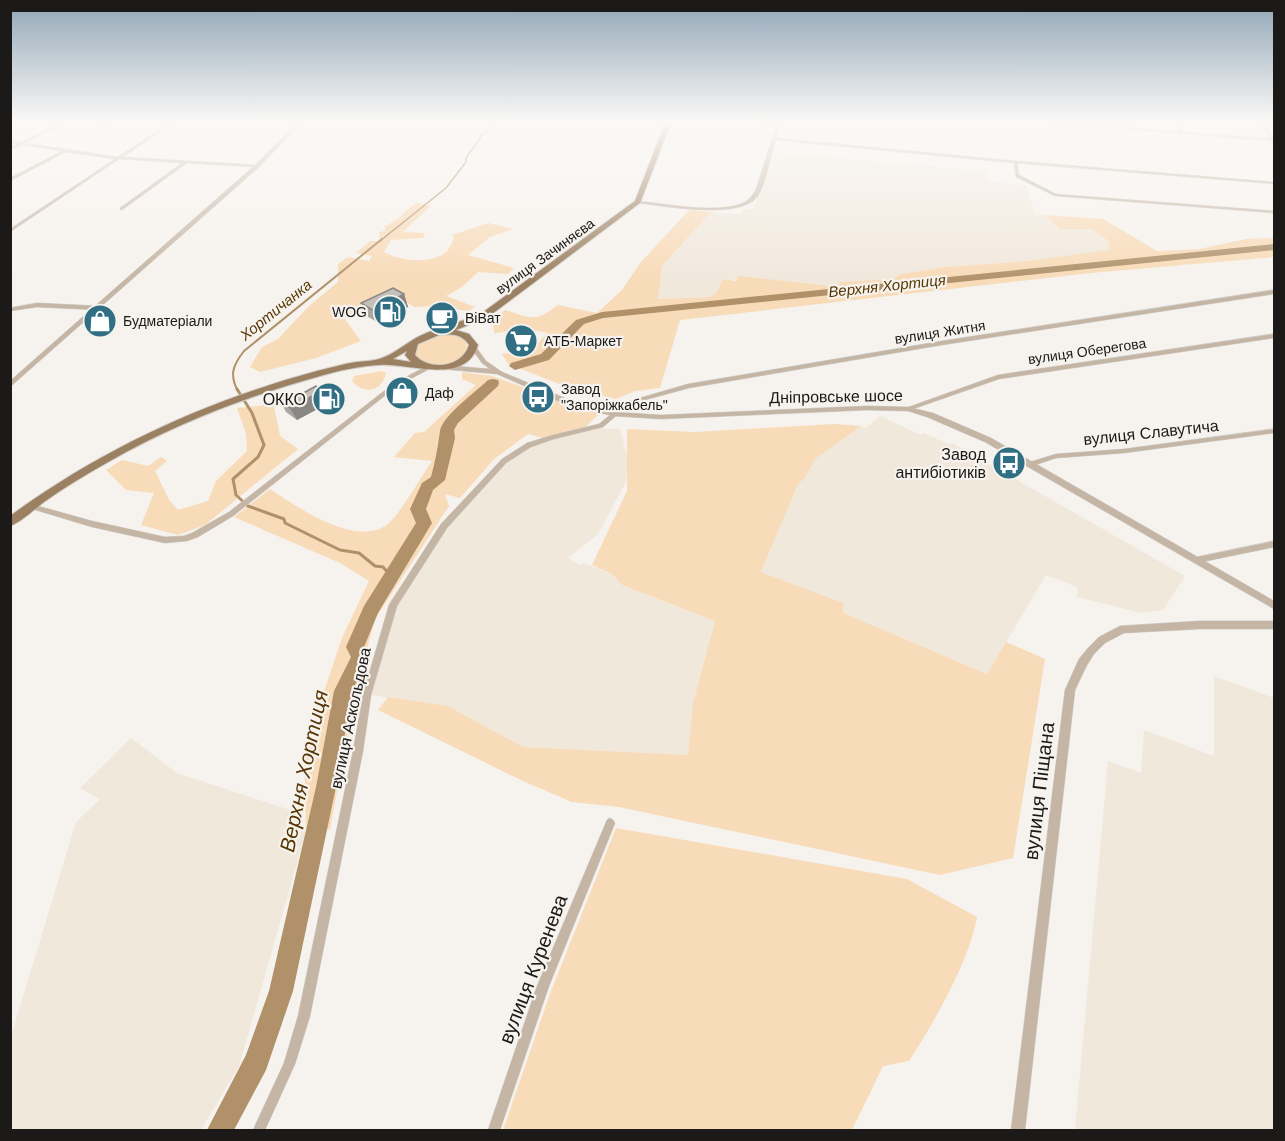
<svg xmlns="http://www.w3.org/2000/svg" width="1285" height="1141" viewBox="0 0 1285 1141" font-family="Arial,sans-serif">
<rect width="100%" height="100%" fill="#f6f2ed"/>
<path fill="#f1e8dc" d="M772 152 985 171 990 182 1026 185 1035 213 1045 215 1060 229H1091L1109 241 1108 250 1028 261 945 267 901 274 893 279 839 282 840 287 723 279 716 293 710 297 657 299 662 266 711 212 741 214 744 209 753 210Z
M880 416 921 435 924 433 950 445 952 443 1185 576 1163 610 1141 613 1077 597V587L1046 575 987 674 842 613 761 572 798 484 805 478 815 459 861 426 866 428Z
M596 428 620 429 629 463 625 484 598 534 568 558 579 565 584 563 612 574 622 585 715 621 693 703 688 755 523 747 448 706 365 694 370 667 390 600 444 526 491 473 529 445Z
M1214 676 1274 698V1130H1075L1108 761 1141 773 1144 730 1214 756Z
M131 738 177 773 290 810 306 832 239 1066 201 1130H11V1036L76 822 100 799 80 788Z"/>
<path fill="#f8dbb8" d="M416 203 431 206 403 232 425 233 423 238 391 240 384 252C399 261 433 265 447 251 450 248 452 242 454 238L452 235 488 223 513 229 490 237 468 255 514 268 508 274 478 272 462 287 446 296 475 307 468 311 435 306 414 307 393 293 344 318 361 341 316 358 260 372 250 367 262 347 278 339 309 306 338 282V264L348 257 369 261 372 256 356 253 370 241H380L379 232 385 231V226C397 221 405 211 416 203Z
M689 210 711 212 662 266 658 299 710 297 716 293 723 279 736 281 739 276 840 287 838 282 893 279 901 274 945 267 1028 261 1108 250 1109 241 1091 229H1060L1045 215 1103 219 1157 251 1199 249 1246 239 1274 238V257L1091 273 680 320 660 388 635 391 616 399 562 385 508 364 502 354 532 350 547 333 530 329 494 333 493 319 505 310C531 318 535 323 558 305L597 313 622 290 641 262Z
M441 335C453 335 466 335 468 349 460 366 425 373 415 354L418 345Z
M382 371 386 373C382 392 364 395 352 381L354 376Z
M462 372 492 376 599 414 581 431 546 439 528 434 494 459 460 498 445 494 449 506 375 619 356 690 330 829 306 832 304 751 342 638 369 581 340 563 234 517 270 489C297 507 360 551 390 522 402 511 421 477 432 461L394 457 415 433 424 432 476 385 462 379Z
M273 401 280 436 298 449 205 525 178 535 141 525 154 493 126 490 106 470 122 460 148 466 161 457 167 461 155 471 169 500 178 510 208 501 216 481 247 451 246 434 237 408 260 406Z
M834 424 861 426 815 459 805 478 798 484 761 572 843 603V613L987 674 1006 642 1045 659 1013 858 940 875 619 807 572 802 523 781 378 710 388 697 448 706 523 747 688 755 693 703 715 621 622 585 612 574 592 565 627 491V429L695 432Z
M616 828 907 879 977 917C969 962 934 1022 909 1061L883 1066 852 1130H503L551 991Z"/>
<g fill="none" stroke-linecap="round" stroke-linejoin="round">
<path stroke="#b0916a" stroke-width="1.5" d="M380 241 446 188 466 162V158L482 135 495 123"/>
<path stroke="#b0916a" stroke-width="2" d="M238 391C229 375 233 365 244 351L382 239"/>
<path stroke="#b0916a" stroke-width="3" d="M237 389 252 413 264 445 258 457 233 479 236 495 248 506 284 519 285 523 340 550 359 553 375 566 383 567 391 576"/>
<path fill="#b0916a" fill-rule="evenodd" d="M1274 244V250L603 318 584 324 549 360 515 370 509 366 511 363 541 354 576 320 602 312Z
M493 379 498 380 499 383 498 386 458 423 454 430 455 438 445 480 433 490 426 509 432 523 378 613 364 647 369 657 352 691 336 787 293 991 266 1070 234 1130H207L246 1055 269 991 316 787 334 691 351 657 346 647 364 606 416 523 410 509 422 483 431 477C435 462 438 447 440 431 442 416 477 391 488 380Z"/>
<g stroke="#d3cfcb" stroke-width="1">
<path id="minor" d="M61 123H66L25 143 118 157 168 123H173L123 157 257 165 259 166 257 167 187 163 122 210H120V208L182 163 119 159 10 232V229L115 159 66 152 10 181V178L62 151 22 145 10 150V147L17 144 10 143V141L21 142Z
M109 123H114L105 129H103V127Z
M1178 123H1182V134L1179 133Z
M1262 123H1266L1274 141 1271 140Z
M774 138 776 139C771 154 766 185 757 197 739 220 664 206 638 203L636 202 638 201C667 204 717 214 743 203 749 200 753 195 756 189L772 139Z
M1014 161 1017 162 1019 175 1056 194 1274 211V213L1055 196 1016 177Z
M1274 290V294L942 345 689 388 630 404 603 427 554 439 531 447 506 463 447 528 397 606 371 695 363 751 310 1016 295 1064 265 1130H253L284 1063 298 1016 353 751 363 695 389 605 441 524 502 459 527 443 553 435 599 424 626 402 688 384 942 341Z
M37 303 99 306 102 308 99 310 37 307 10 311V308Z
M1274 334V338L999 379 910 410H906L905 409 906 408 998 375Z
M429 365 431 366V368L397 386 233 516 198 537 187 541 165 543 92 527 29 508 28 506 31 504 92 521 165 537 184 536 192 533 229 512 393 384Z
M1274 429V433L1124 453 1056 458 1032 466 1029 464 1030 462 1056 454 1124 449Z
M1274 541V547L1197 563 1193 560 1197 557Z
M610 818 613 820 615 823 549 986 500 1130H488L537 986 607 820Z"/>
</g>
<g stroke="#d3cfcb" stroke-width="1">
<path id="tertiary" d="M297 123H302L259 167 10 387V381L255 165Z
M777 123H781L777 138 1015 161 1274 182V184L1015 163 774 140 772 139Z
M1049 123H1071L1274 139V141Z
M474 346 476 347 486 361 502 372 577 403 614 412 661 415 867 406 908 407 933 413 991 438 1274 601V609L985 442 927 417 908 411 867 410 661 419 614 416 572 407 497 374 442 369 439 367 442 365 490 369 482 363 471 348Z
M1199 621H1274V629H1199L1124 633 1105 643 1094 654 1087 665 1075 690 1025 1130H1011L1065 690 1079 659 1088 648 1099 637 1120 626Z"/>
</g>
<g stroke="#d3cfcb" stroke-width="2">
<path id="primary" d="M665 123H671L640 203 488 317 456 330 469 334 478 345C466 386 409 363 380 365 358 366 337 371 317 377 245 397 175 424 110 461 87 474 65 487 44 502 33 510 23 521 10 526V516C103 448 206 401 317 371 330 368 343 364 356 362 364 361 372 361 379 359 394 355 408 341 422 335 441 326 463 322 482 313L635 201ZM439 335C452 334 462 334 469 345 462 368 429 371 415 355L418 344ZM407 351 405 355 411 362 393 359Z"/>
</g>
<use href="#minor" fill="#c4b5a4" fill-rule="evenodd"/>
<use href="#tertiary" fill="#c4b5a4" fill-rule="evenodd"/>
<use href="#primary" fill="#9b8161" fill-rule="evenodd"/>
</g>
<path fill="#a9a5a1" d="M404 294 408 307 391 315 393 321 384 326 365 315 361 303Z
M320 392 325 405 297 420 286 412 279 399Z"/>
<path fill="#898683" d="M404 294 408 307 391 315 393 321 384 326 379 314 383 305Z
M320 392 325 405 297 420 290 408Z"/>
<path fill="#c4c0bb" stroke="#898683" stroke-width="1.5" d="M393 288 404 294 383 305 389 309 379 314 361 303Z
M316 386 320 392 290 408 279 399 291 393 296 397Z"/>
<linearGradient id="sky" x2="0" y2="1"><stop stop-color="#91a6b6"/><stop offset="0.43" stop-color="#fbf9f7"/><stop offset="1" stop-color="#fbf9f7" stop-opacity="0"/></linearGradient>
<rect width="1285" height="283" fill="url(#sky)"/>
<defs>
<g id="fuel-disc" transform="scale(1.725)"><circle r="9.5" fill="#306f84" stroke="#f6f2ed"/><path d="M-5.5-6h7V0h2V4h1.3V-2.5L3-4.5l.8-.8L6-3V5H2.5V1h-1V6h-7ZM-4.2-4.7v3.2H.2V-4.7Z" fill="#fff"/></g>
<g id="cafe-disc" transform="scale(1.725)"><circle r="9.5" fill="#306f84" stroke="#f6f2ed"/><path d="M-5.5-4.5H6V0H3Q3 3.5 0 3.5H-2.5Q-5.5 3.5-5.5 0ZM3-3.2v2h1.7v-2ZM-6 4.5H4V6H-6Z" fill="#fff"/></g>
<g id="shop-disc" transform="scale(1.725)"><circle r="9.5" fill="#306f84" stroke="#f6f2ed"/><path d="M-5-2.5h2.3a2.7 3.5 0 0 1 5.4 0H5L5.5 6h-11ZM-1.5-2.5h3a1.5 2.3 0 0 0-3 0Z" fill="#fff"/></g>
<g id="supermarket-disc" transform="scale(1.725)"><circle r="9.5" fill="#306f84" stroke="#f6f2ed"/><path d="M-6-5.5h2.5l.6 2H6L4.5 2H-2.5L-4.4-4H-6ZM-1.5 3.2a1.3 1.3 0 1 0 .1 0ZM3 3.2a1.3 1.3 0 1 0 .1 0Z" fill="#fff"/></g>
<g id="bus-disc" transform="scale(1.725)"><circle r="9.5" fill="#306f84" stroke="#f6f2ed"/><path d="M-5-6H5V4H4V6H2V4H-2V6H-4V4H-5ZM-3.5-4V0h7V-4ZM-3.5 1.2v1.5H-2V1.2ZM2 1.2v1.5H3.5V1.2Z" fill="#fff"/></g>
</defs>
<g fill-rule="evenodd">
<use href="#fuel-disc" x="390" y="312"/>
<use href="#cafe-disc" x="442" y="318"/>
<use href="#shop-disc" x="100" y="321"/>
<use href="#supermarket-disc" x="521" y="341"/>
<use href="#shop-disc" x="402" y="393"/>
<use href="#bus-disc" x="538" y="397"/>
<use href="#fuel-disc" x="329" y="399"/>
<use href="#bus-disc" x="1009" y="463"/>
</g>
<g text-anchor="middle" stroke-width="4.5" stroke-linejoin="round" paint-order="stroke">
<g font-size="14" fill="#1b1a18" stroke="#f6f2ed">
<text transform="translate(545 256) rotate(-36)" y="5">вулиця Зачиняєва</text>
<text transform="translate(940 332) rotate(-9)" y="5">вулиця Житня</text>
<text transform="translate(1087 351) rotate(-8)" y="5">вулиця Оберегова</text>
</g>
<g font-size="14" fill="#1b1a18" stroke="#f6f2ed" text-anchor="start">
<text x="367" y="317" text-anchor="end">WOG</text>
<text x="465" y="323">ВіВат</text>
<text x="123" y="326">Будматеріали</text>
<text x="544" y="346">АТБ-Маркет</text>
<text x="561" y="394">Завод<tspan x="561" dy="16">"Запоріжкабель"</tspan></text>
<text x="425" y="398">Даф</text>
</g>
<g font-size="15" font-style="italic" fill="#573704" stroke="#f6f2ed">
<text transform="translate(887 286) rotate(-6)" y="5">Верхня Хортиця</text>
<text transform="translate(276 310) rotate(-39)" y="5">Хортичанка</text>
</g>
<g font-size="16" fill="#1b1a18" stroke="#f6f2ed">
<text transform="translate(836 396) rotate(-1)" y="6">Дніпровське шосе</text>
<text transform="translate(1151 432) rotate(-6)" y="6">вулиця Славутича</text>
<text transform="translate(350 718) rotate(-78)" y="6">вулиця Аскольдова</text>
</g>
<g font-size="16" fill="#1b1a18" stroke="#f6f2ed" text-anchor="end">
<text x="306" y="405">ОККО</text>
<text x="986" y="460">Завод<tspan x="986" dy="18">антибіотиків</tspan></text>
</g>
<g font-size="20" fill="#1b1a18" stroke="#f6f2ed">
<text transform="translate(1039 791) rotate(-83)" y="7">вулиця Піщана</text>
<text transform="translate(533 969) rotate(-69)" y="7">вулиця Куренева</text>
</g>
<g font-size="21" font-style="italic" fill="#573704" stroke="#f6f2ed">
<text transform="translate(304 771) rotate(-78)" y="7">Верхня Хортиця</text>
</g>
</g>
<rect width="1285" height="1141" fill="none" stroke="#1b1a18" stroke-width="24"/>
</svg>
